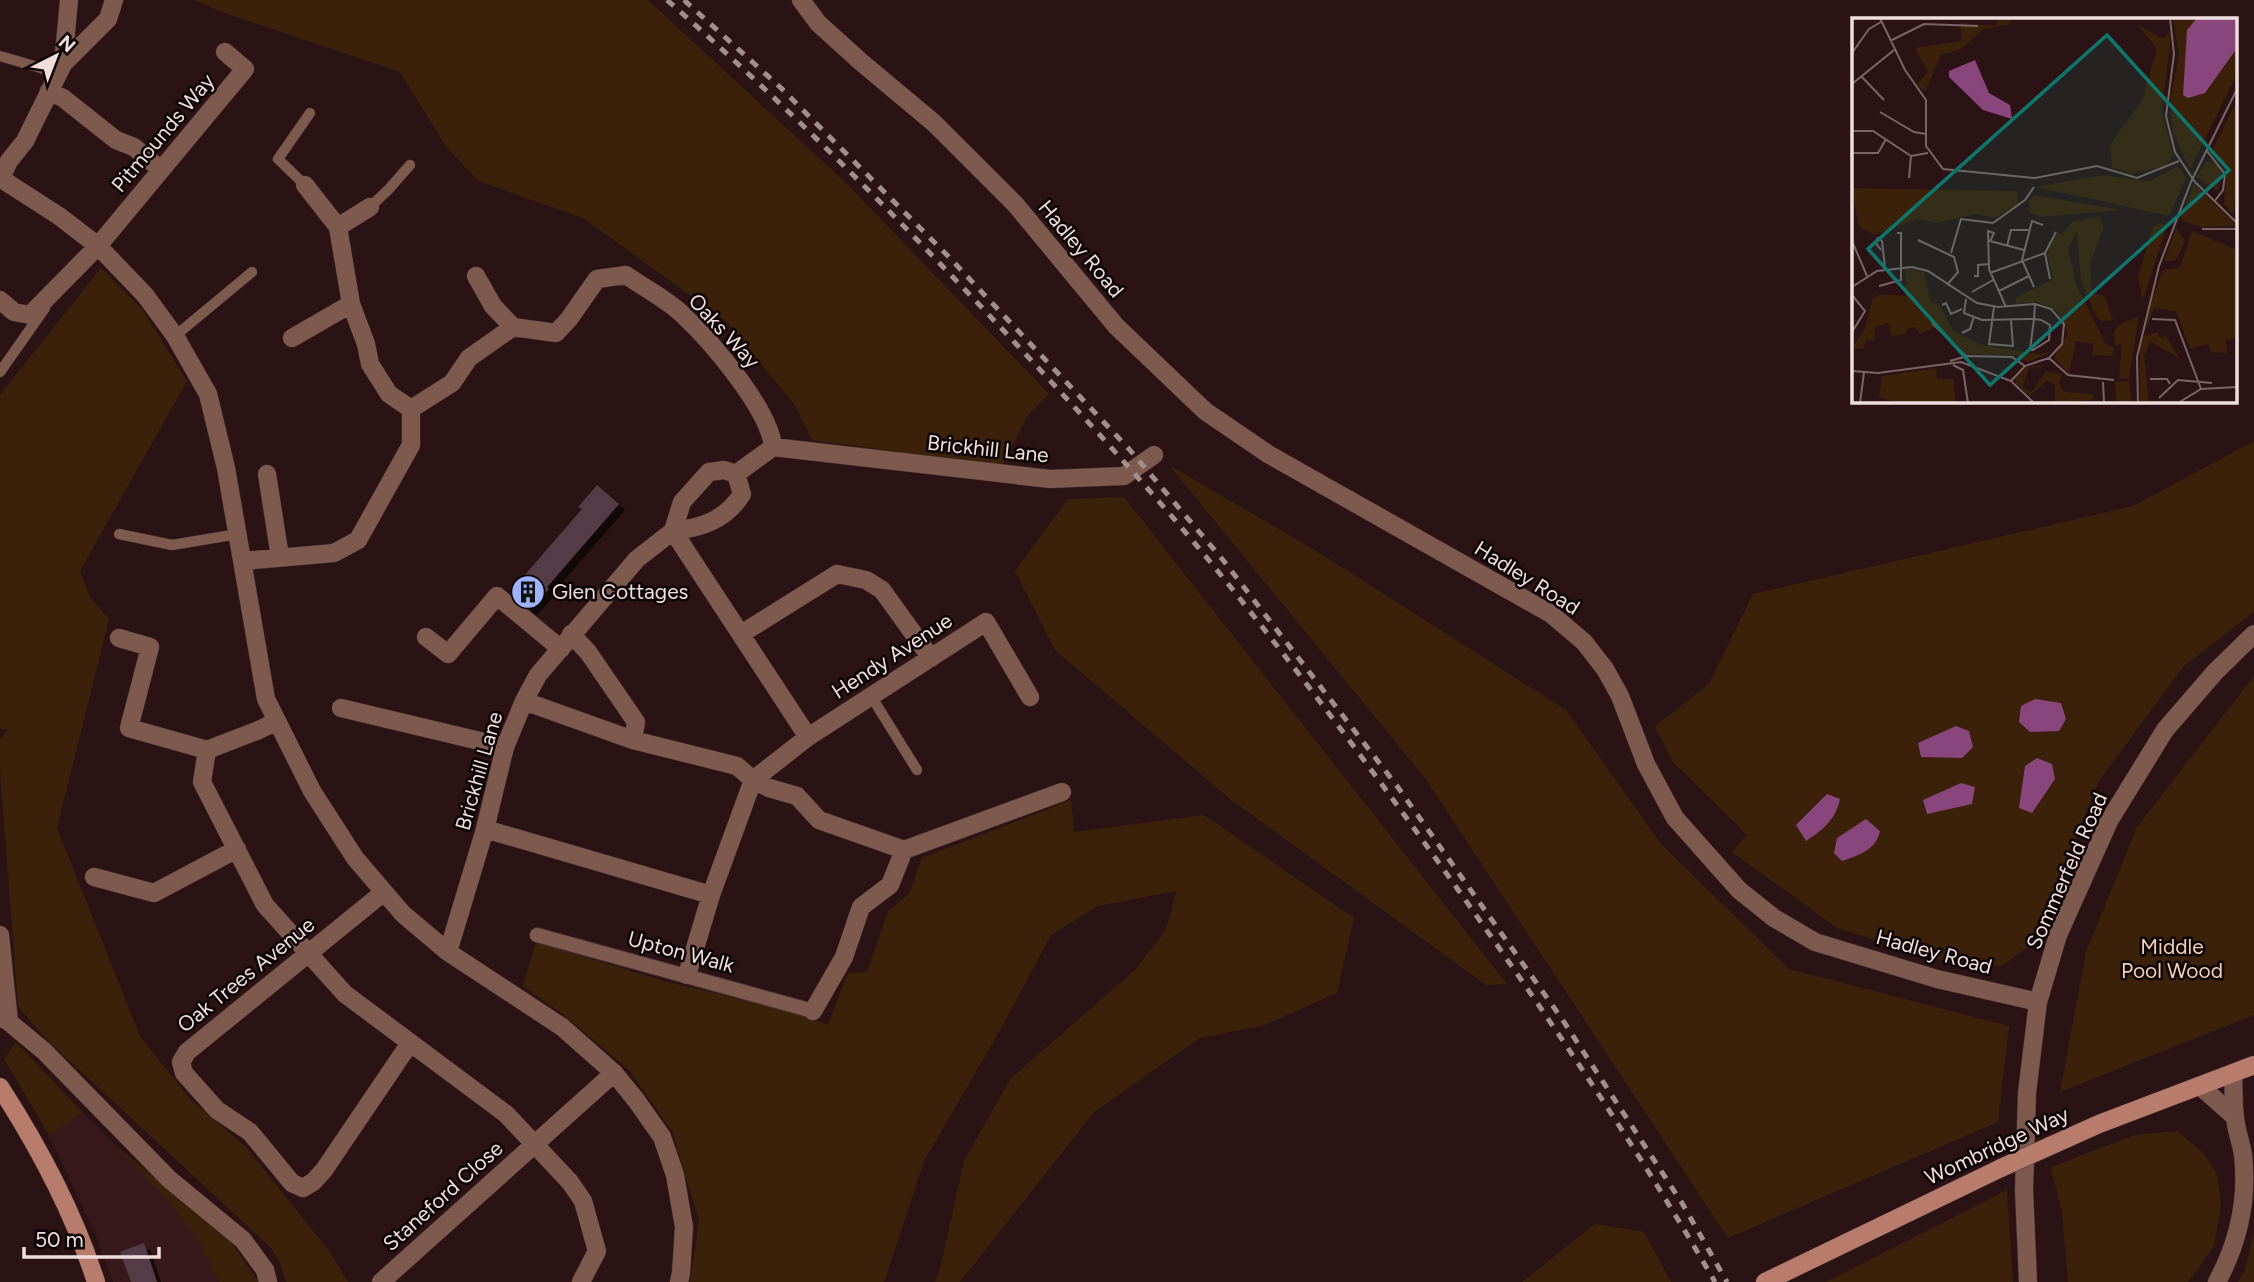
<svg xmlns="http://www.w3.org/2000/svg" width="2254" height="1282" viewBox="0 0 2254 1282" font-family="Figtree,sans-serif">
<defs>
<filter id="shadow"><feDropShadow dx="6" dy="6" stdDeviation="0" flood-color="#0009"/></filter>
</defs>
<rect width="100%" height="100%" fill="#2b1315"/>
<path fill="#38191b" d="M83 1113 169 1200 200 1244 219 1282H113L94 1231 49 1135Z"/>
<path fill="#3b210a" d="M194 0H648L847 184 1049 394 1028 415 1002 466 812 440 794 404 726 321 583 218 478 181 445 145 400 72 219 11Z
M101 268 142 309 187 381 80 571 90 597 109 619 57 828 140 1036 190 1099 245 1146 330 1252 348 1282H286L281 1265 271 1248 45 1038 18 1006 0 771V739L8 730 0 728V395Z
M2254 441V612L2183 667 2099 781 2033 943 2002 966 1949 963 1837 928 1732 852 1747 835 1672 761 1655 726 1709 684 1753 594 2133 506Z
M1169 465 1323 555 1566 710 1661 844 1789 969 2009 1026 1998 1122 1728 1238 1425 778Z
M1124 497 1507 984 1486 985 1230 799 1055 650 1015 571 1068 499Z
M2254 676V1015L2060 1092 2086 952 2137 827Z
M1071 800 1074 832 1204 815 1354 918 1337 993 1265 1025 1200 1038 1094 1112 960 1282H935L940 1269 964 1161 1011 1078 1134 971 1166 930 1176 891 1098 906 1051 935 1002 1027 924 1161 884 1282H690L699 1221 672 1131 629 1070 564 1015 523 986 536 942 664 981 793 1012 828 1025 848 973 867 972 888 911 909 894 922 858Z
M16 1042 83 1113 49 1135 4 1059Z
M2177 1131 2204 1154 2217 1174 2221 1206 2214 1246 2188 1282H2068L2062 1213 2051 1167 2135 1135Z
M113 1143 231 1242 259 1282H219L200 1244 169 1201Z
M2007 1190 2013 1282H1826Z
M1595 1224 1644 1232 1671 1282H1522Z
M2254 1230V1282H2238L2245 1270Z"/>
<path fill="#88467d" d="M2035 699 2061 703 2066 719 2059 731 2030 732 2019 722 2021 706Z
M1956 726 1969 731 1973 747 1962 758 1921 757 1918 743Z
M2037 758 2052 764 2055 779 2032 813 2019 808 2025 766Z
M1961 783 1975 787 1972 804 1927 814 1923 800Z
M1827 794 1840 799C1836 819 1823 830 1806 841L1796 825Z
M1866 819 1880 831C1876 850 1859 855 1842 861L1834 853 1837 838Z"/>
<path fill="#543b44" filter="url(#shadow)" d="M597 485 619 504 547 587 549 589 531 609 510 592 582 509 578 507Z
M144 1243 157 1282H131L120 1252Z"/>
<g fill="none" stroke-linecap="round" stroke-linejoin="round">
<g stroke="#472f31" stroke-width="11">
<path id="service" d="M0 56 41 68 57 76
M305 185 278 159 310 113
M370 207 388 190 410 165
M175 336 252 272
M0 372 45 308
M119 534 172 545 238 534
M871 696 917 770"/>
</g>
<g stroke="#472f31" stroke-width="16">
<path id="pedestrian" d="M537 935 813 1011"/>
</g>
<g stroke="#472f31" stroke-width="19">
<path id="minor" d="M63 64 69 0
M49 91 63 98 116 140 134 147 161 170
M0 178 59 216 98 246 145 295 175 336 208 394 226 468 266 699 312 791 355 858 403 914 448 952 562 1027 614 1073 636 1100 662 1137 675 1175 684 1227 681 1273 679 1282
M1 178 9 161 25 141 63 64 108 19 114 0
M338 227 370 207
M476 276 493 306 513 327
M0 300 14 312 30 315 98 246 245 69 225 52
M292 338 351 304
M411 409 452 383 469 358 513 327 556 333 569 319 597 279 626 275C644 288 667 299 683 315 711 341 770 410 773 447
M267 474 280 557
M736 474 773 447 1050 479 1124 476 1154 455
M673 531 808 737
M243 561 334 553 358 540 411 445V409L389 394 370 364 366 344 351 304 338 227 305 185
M571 634 588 652 636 722 633 740
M741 634 837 574 866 580 882 590 931 658
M426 637 448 654 497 596 561 649
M119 638 150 647 129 728 207 750
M524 701 633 740 737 766 753 780 769 788 797 796 819 820 904 850 1062 792
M341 708 505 747
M277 721 259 730 207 750 202 782 265 905 345 994 506 1114 570 1182 583 1201 597 1251 581 1282
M753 780 808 737 986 622 1030 697
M485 829 711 895
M94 877 154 893 237 849
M384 892 187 1052 181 1062 184 1073 217 1110 250 1132 292 1183 303 1188 313 1182 324 1170 410 1043
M0 935 9 1022
M448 952 485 829 505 747 524 701 538 675 637 559 673 531 682 502 709 472 724 470 736 474 742 494C726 520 701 528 673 531
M687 975 711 895 753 780
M813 1011 844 957 861 907 890 885 904 850
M0 1017 9 1022 44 1051 169 1179 243 1240 265 1270 268 1282
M381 1282 614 1073"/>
</g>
<g stroke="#472f31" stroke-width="19">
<path id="tertiary" d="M801 0 818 23 861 62 934 123 1015 204 1116 326 1205 411 1268 454 1551 614 1584 642 1605 669 1620 696 1646 764 1675 818 1739 890 1774 918 1815 942 1937 979 2038 1002
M2200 1086 2235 1117
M2028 1282 2024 1190 2027 1093 2038 1002 2058 935 2109 821 2165 730 2215 672 2254 634
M2217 1282C2238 1243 2248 1199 2243 1155 2241 1142 2236 1130 2235 1117 2233 1103 2234 1088 2233 1073"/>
</g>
<g stroke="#472f31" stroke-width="19">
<path id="secondary" d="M0 1087C40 1149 74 1213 96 1282
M2050 1146 2099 1124 2254 1065
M1765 1282 2001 1168"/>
</g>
<use href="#service" stroke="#7e594e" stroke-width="10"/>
<use href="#pedestrian" stroke="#7e594e" stroke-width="14"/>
<use href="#minor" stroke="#7e594e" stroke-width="18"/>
<use href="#tertiary" stroke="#7e594e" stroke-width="18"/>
<use href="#secondary" stroke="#b77c6b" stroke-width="18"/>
<path stroke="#a28e8e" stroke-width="5" stroke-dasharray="9 9" stroke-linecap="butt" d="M667 0C790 108 906 226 1018 346 1084 417 1150 489 1212 564 1298 670 1380 780 1459 891 1549 1018 1637 1147 1715 1282
M684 0 780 87 948 256 1129 449 1223 560 1397 786 1562 1019 1682 1203 1727 1282"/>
<g stroke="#472f31" stroke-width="19" stroke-linecap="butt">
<path id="secondary-bridge" d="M2001 1168 2050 1146"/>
</g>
<use href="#secondary-bridge" stroke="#b77c6b" stroke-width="18"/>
</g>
<defs>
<g id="building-disc" transform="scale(1.75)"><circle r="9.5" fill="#9db4fd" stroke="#0c0404"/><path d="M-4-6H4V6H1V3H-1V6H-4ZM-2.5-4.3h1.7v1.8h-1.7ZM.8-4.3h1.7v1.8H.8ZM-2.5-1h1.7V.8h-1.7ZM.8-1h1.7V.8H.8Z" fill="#111"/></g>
</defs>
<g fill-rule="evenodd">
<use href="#building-disc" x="528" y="592"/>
</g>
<g text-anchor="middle" stroke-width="5" stroke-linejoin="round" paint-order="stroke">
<g font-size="21" fill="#f0dede" stroke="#0c0404">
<text transform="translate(163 133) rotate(-50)" y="7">Pitmounds Way</text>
<text transform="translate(1081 249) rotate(50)" y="7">Hadley Road</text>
<text transform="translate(724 331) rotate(47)" y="7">Oaks Way</text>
<text transform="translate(988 449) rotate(6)" y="7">Brickhill Lane</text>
<text transform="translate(1527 578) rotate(32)" y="7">Hadley Road</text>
<text transform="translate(892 656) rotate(-33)" y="7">Hendy Avenue</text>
<text transform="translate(479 771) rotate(-74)" y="7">Brickhill Lane</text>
<text transform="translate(2067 871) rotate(-66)" y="7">Sommerfeld Road</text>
<text transform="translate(681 952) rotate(15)" y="7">Upton Walk</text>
<text transform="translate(1934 952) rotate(15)" y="7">Hadley Road</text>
<text transform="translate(246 975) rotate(-39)" y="7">Oak Trees Avenue</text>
<text transform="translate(1997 1146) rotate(-25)" y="7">Wombridge Way</text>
<text transform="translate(443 1196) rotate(-42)" y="7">Staneford Close</text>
</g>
<g font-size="21" fill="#f0dede" stroke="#0c0404" text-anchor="start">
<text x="552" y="599">Glen Cottages</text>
</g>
<g font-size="21" fill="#f6cfb2" stroke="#0c0404">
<text x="2172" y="954">Middle<tspan x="2172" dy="24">Pool Wood</tspan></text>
</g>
</g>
<g transform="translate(1852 18)">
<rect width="385" height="385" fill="#2b1315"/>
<path d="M147 0H162L155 7 131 11 109 31 89 37 73 73 65 67 76 54 63 30 110 23 108 5 143 8ZM321 0H385V56L338 151 321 115 318 83 327 37ZM286 7 311 21 319 14 310 94 321 137 314 148 280 156 260 150 258 127 290 82 305 31ZM385 82V183L380 196 372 185 375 152 361 131ZM354 144H362L369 152 366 173 344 159ZM326 148 334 160 317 198 184 169 249 157 298 163ZM342 166 385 208 349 209 328 202ZM0 170 165 173 167 185 144 200 124 196 84 205 65 201 23 217 7 209ZM182 177 269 192 190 199 178 195 177 182ZM247 199 252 209 238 245 240 275 253 278 261 302 250 303 244 298 229 262 225 214 216 230 224 266 253 325 262 330 260 338 240 337 242 326 224 323 217 355 202 340 216 315 206 294 185 284 165 286 163 280 201 261 195 234 206 214 209 217 221 203ZM307 205 315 208 291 282 286 260 301 209ZM324 210 333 223 324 242 312 244ZM340 213 385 232V320L374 322 375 335 359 334 356 326 338 330 324 293 302 290 291 318 305 314 308 320 314 318 328 341 298 323 292 338 297 385H288V332L300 281 311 252 328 250ZM53 250 72 254 79 284 87 286 101 313 130 327 185 336 200 334 176 344 164 337 114 336 86 308 68 316 63 309 54 311 55 316 39 318 37 305 23 309 22 323 14 322 12 331 0 330 13 311 20 281 28 276 54 278ZM287 298 277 361 267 360 270 326 264 328 261 317 265 308ZM188 347 192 348 176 351 171 370 180 374 194 353 210 357 207 365 212 374 242 376 241 382 203 385V367L195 362 178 378 164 365V360L174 350ZM84 350 85 361H102L103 385H46L27 379 30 358ZM277 363 280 385H265L263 364Z" fill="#3b210a"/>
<path d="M345 0H385V30L353 75 336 80 331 77 335 12ZM123 42 137 75 158 87 160 101 131 92 97 59V53Z" fill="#88467d"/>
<path fill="none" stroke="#7a6465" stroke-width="2" d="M28 0 53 52 74 82V128L91 151 183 160 245 148 285 160 327 143M318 0 322 36 314 98 323 134 343 164 385 205M38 23 72 6 126 8M0 35 17 11 29 4M9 58 32 82M0 66 42 32M28 94 62 114 74 116M0 113H21L59 138 76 135M355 133 373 156 371 172 362 184M0 135H26L34 121M57 160 59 138M141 205 173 182 182 169M350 211H385M66 222 102 239 106 254 95 267M0 223 15 258M155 228 159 212H177M29 232 23 224 26 220 30 223 33 250M99 235 109 201 141 205M170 242 180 203 191 207M170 242 182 269M138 255 193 235M122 258H126V247L137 246M198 261 193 235 204 214M27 268 49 262V215H45M0 269 25 253 60 249 76 253 125 285 146 289 183 286 199 291 212 306 210 326 197 340 173 348 159 363M147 273 177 258M120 274 141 262M0 277 13 293 0 314M114 281 112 295 130 302 176 301H182L189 302 198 307 197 322 181 332H178L182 301 183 286M90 287 94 285 99 296 110 291M142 289 137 326 161 328 159 302M154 289 137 251 136 213 142 215 138 223 172 232M300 301 323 302 349 371M80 305 114 338M110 315 118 311 122 298M197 340 216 357 262 362M98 343 115 338 160 339 173 348M101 347 111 352 116 385M0 353 26 355 109 344 159 363 182 385M298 361H315L318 366M251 364 252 385M307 380 326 362 360 365M8 385 12 354M286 385 285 339 307 248 339 164 385 71M326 385 349 371 385 369"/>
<path fill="#0f766e" fill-opacity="0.15" stroke="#0f766e" stroke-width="3.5" d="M255 17 377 152 138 367 16 231Z"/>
<rect width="385" height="385" fill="none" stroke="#f0dede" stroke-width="3.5"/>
</g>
<g transform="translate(56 56) rotate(42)" stroke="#0c0404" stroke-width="5" paint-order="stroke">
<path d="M0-5L12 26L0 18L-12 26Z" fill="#f0dede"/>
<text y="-10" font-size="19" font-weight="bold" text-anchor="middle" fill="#f0dede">N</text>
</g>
<path d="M24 1247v10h135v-10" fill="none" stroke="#f0dede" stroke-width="3.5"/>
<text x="35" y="1247" font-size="21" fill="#f0dede" stroke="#0c0404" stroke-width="5" paint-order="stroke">50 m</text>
</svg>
